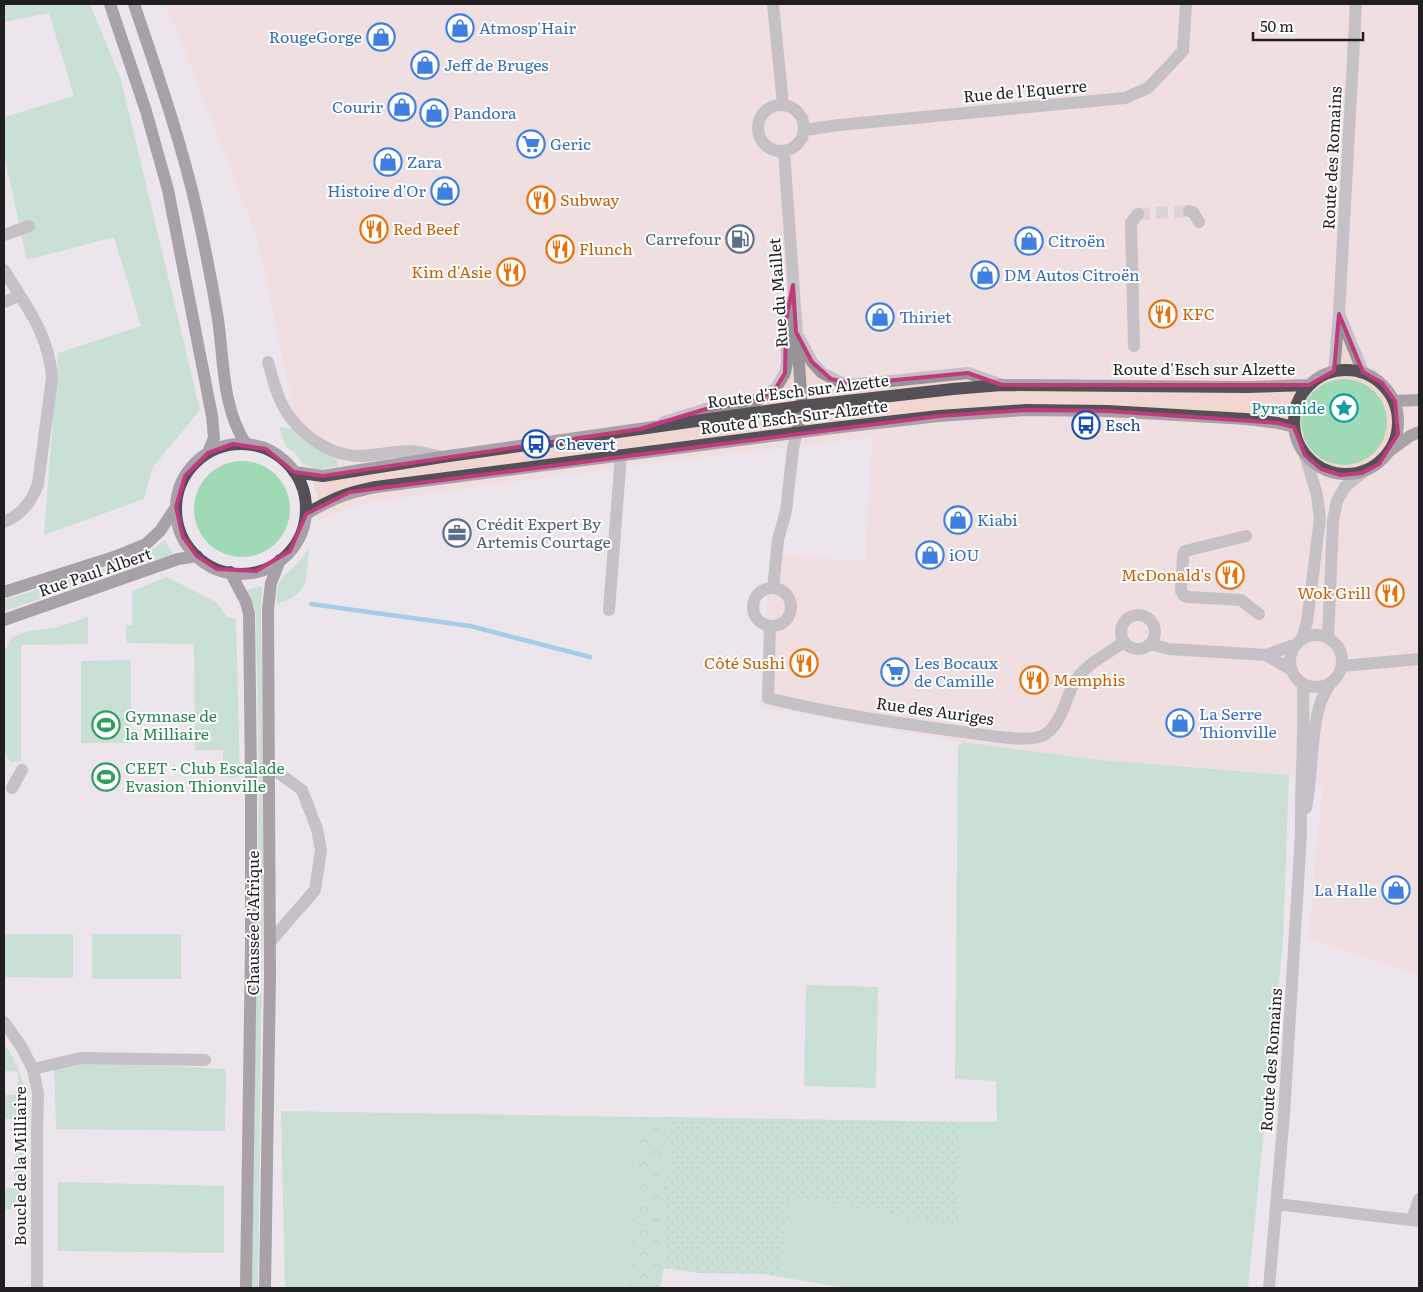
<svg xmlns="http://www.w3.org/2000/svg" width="1423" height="1292" viewBox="0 0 1423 1292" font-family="Literata,serif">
<defs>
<pattern id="forest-crowns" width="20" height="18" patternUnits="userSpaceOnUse" patternTransform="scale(1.25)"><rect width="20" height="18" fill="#a0d9b6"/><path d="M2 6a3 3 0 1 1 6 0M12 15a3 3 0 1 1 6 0" fill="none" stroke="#8aba9c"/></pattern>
<pattern id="garden-dots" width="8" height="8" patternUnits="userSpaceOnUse" patternTransform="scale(1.25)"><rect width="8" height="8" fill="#a0d9b6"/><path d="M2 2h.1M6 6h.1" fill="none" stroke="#8aba9c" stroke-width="1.8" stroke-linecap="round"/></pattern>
</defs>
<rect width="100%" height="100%" fill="#ede5ec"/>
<path fill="#f1d7d2" d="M164 4H1419V974L1308 940 1322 787 1289 775 1101 760 984 746 760 707 770 554 865 561 872 438 677 460 371 502 318 519 317 495 302 448 257 238 179 36Z"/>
<path fill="#a0d9b6" d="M4 4H90L121 80 200 410 153 467 144 499 44 535 58 353 141 326 114 237 27 260 4 155V117L74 96 49 13 4 22Z
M1301 422a43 43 0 1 1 86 0a43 43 0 1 1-86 0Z
M279 427 294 429 336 456 338 466 320 469 304 465 295 453 286 447Z
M194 509a48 48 0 1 1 96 0a48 48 0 1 1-96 0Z
M165 540 173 554 4 611V600L128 561 150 551Z
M309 547C306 577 312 593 277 604 276 578 282 579 298 563 302 559 306 552 309 547Z
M167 577 216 602 227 617 236 619 240 776 228 778 223 762V750H195L194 644 126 643V625H132V591Z
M262 586 261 616 264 798 258 1288H252L259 788 256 618 254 605 247 590Z
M88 617V644L21 645V761L11 762 4 754V653L12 637 28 631 55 628Z
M131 660V743H81V661Z
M963 742 1101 760 1289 775 1283 942 1248 1288H847L780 1277 792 1197 958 1228 959 1122H997L996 1081 955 1079 958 746Z
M4 934H73V978L4 977Z
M92 934H181V979H92Z
M806 985 878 987 876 1088 804 1086Z
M4 1044C14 1056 20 1073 25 1088L18 1087V1072L4 1071Z
M54 1060 226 1069 225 1131 56 1129Z
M4 1095H26L25 1209H4V1188H15L16 1119H4Z
M281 1111 640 1117 627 1288H285Z
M58 1182 224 1186V1253L58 1251Z"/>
<path fill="url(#forest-crowns)" d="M640 1117H668L664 1268 660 1288H627Z"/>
<path fill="url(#garden-dots)" d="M668 1117 959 1122 958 1228 792 1197 780 1277 763 1274 698 1273 664 1268Z"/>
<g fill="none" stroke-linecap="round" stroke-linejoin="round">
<path stroke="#4db2e3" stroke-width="4.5" d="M311 604 470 626 590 657"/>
<path stroke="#c4bdc3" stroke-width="12" stroke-dasharray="12 6" stroke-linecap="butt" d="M1138 214 1189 211"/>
<path stroke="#969497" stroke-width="12" d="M773 4 783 104
M758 128a23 23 0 1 1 46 0a23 23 0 1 1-46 0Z
M805 130 839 125 1125 98 1148 88 1183 51 1186 4
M1189 211 1193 212 1199 222
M4 235 29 226
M4 270C26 306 49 334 52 378L38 484C32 501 22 515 4 522
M4 302 19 296
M1340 316 1363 372
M800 339 812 362 822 373 842 383 854 384 882 382 968 373 1002 385
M1134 346 1131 223 1138 214
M268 362C271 373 274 384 278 395 290 427 324 455 359 456 376 456 392 451 409 451 420 451 431 455 442 457
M1334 371 1339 314 1356 4
M664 422 706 409 758 400 776 388 785 373 787 362 786 319 790 302
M1246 536 1185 551 1183 556 1181 591 1184 596 1189 597 1241 600 1259 614
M753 607a19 19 0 1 1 38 0a19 19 0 1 1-38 0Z
M773 588 778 540 786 511 793 449 802 406 784 151
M609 610 621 455
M1121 632a17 17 0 1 1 34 0a17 17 0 1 1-34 0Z
M770 627 768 698C832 714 898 723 963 732 982 734 1025 743 1042 736 1060 728 1065 701 1073 685 1083 665 1106 655 1124 642
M1290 661a26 26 0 1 1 52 0a26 26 0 1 1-52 0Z
M1328 638 1333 521 1337 501 1345 487 1362 473
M1302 639 1307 622 1320 519 1317 495 1305 455
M1150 644 1169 649 1266 655 1297 644
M1266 655 1292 670
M1342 666 1419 659
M269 766 302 790 317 829 321 850 315 890 270 942
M12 788 22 770
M1306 808C1313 773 1310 735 1321 701 1324 695 1327 689 1330 684
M4 1022 21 1046 33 1069 38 1093 37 1135V1288
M33 1069 81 1058 205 1060
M1276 1204 1419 1221
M1412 1220 1419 1199
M1269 1288 1284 1114 1301 833C1300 783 1305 734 1303 684"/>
<path stroke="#545055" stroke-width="12" d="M110 4 146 111 168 190 212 416 214 438 208 453
M134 4C157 72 181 141 197 211 205 247 212 283 218 319 224 361 222 408 246 444
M1294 422a52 52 0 1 1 104 0a52 52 0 1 1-104 0Z
M1395 401 1419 400
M176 509a65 65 0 1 1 130 0a65 65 0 1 1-130 0Z
M1391 450 1410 436 1419 432
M294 472 323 476 442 457 802 406 953 389 1002 385 1247 387 1309 385
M306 514C332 499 345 493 376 487L833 428 939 416 1026 410 1108 411 1246 419 1278 423 1294 427
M230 572 246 602 249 614 251 778V945L246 1288
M4 592 114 557 146 544 160 531 176 507
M4 620 178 559 197 556
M265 1288 270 976 268 609 271 583 280 560"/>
</g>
<path d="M0 0H1423V1292H0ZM793 285 796 332 812 362 831 379 854 384 968 373 1002 385H1309L1334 371 1339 314 1363 372 1382 383 1395 401 1398 434 1379 464 1362 473 1341 475 1321 469 1305 455 1294 427 1278 423 1108 411 1026 410 939 416 350 492 306 514 290 551 256 571 217 569 197 556 183 537 176 507 185 476 208 453 233 444 266 449 294 472 323 476 640 429 706 409 758 400 776 388 785 373 786 319Z" fill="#ede5ec" fill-opacity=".55" fill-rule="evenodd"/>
<path fill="none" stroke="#c13b7c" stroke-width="4" stroke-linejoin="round" d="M793 285 796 332 812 362 831 379 854 384 968 373 1002 385H1309L1334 371 1339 314 1363 372 1382 383 1395 401 1398 434 1379 464 1362 473 1341 475 1321 469 1305 455 1294 427 1278 423 1108 411 1026 410 939 416 350 492 306 514 290 551 256 571 217 569 197 556 183 537 176 507 185 476 208 453 233 444 266 449 294 472 323 476 640 429 706 409 758 400 776 388 785 373 786 319Z"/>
<defs>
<g id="shop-ring" transform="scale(1.4375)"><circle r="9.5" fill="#fff" stroke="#3f7fe0" stroke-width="1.5"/><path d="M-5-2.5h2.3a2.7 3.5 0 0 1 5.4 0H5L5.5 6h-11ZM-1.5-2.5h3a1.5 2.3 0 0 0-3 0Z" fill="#3f7fe0"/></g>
<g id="supermarket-ring" transform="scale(1.4375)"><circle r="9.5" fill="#fff" stroke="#3f7fe0" stroke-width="1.5"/><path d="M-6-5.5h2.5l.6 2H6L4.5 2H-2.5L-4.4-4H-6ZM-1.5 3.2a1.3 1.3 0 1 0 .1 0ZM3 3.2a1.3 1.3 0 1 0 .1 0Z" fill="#3f7fe0"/></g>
<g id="restaurant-ring" transform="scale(1.4375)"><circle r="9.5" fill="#fff" stroke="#e8710a" stroke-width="1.5"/><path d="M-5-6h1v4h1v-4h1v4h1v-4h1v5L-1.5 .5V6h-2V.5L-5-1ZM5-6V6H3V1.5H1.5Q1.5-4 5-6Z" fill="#e8710a"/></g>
<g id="fuel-ring" transform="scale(1.4375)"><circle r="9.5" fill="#fff" stroke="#5c6f8a" stroke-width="1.5"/><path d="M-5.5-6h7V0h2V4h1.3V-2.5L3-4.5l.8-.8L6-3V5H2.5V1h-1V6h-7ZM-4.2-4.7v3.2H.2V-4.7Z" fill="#5c6f8a"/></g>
<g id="sight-ring" transform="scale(1.4375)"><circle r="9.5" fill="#fff" stroke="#0f9aa8" stroke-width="1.5"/><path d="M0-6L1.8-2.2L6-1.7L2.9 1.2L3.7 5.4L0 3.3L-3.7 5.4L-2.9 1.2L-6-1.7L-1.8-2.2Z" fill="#0f9aa8"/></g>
<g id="bus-ring" transform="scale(1.4375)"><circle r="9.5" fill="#fff" stroke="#1a4fb4" stroke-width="1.5"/><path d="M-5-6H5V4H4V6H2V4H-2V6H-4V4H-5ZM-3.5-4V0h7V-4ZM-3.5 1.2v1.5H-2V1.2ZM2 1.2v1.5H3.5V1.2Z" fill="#1a4fb4"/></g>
<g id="office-ring" transform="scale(1.4375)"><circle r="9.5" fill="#fff" stroke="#5c6f8a" stroke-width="1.5"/><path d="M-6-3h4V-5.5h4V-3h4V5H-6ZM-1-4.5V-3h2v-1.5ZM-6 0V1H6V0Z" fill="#5c6f8a"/></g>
<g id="stadium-ring" transform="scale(1.4375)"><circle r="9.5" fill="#fff" stroke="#2e9e5b" stroke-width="1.5"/><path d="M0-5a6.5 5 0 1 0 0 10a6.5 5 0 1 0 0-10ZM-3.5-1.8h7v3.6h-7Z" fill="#2e9e5b"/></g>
</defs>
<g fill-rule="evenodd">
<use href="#shop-ring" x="460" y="28"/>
<use href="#shop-ring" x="381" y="37"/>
<use href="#shop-ring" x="425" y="65"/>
<use href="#shop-ring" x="402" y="107"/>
<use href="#shop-ring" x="434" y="113"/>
<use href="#supermarket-ring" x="531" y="144"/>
<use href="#shop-ring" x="388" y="162"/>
<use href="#shop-ring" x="445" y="191"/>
<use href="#restaurant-ring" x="541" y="200"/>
<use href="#restaurant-ring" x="374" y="229"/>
<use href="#fuel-ring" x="740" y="239"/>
<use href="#shop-ring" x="1029" y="241"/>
<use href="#restaurant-ring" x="560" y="249"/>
<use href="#restaurant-ring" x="511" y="272"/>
<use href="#shop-ring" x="985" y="275"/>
<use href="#restaurant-ring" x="1163" y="314"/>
<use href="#shop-ring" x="880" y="317"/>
<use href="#sight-ring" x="1344" y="408"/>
<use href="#bus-ring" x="1086" y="425"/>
<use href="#bus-ring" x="536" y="444"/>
<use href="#shop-ring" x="958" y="520"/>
<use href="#office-ring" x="457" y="533"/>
<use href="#shop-ring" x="930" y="555"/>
<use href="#restaurant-ring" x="1230" y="575"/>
<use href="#restaurant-ring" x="1390" y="593"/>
<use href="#restaurant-ring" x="804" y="663"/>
<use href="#supermarket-ring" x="895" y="672"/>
<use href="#restaurant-ring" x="1034" y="680"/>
<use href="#shop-ring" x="1180" y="723"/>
<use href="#stadium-ring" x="106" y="725"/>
<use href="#stadium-ring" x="106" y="777"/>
<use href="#shop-ring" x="1396" y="890"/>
</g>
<g text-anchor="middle" stroke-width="4" stroke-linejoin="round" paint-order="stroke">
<g font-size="16" fill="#366cbe" stroke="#fff" text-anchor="start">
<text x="479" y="34">Atmosp'Hair</text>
<text x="362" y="43" text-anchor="end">RougeGorge</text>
<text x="444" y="71">Jeff de Bruges</text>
<text x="383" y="113" text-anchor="end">Courir</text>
<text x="453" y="119">Pandora</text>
<text x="550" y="150">Geric</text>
<text x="407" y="168">Zara</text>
<text x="426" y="197" text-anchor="end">Histoire d'Or</text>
<text x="1048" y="247">Citroën</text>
<text x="1004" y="281">DM Autos Citroën</text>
<text x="899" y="323">Thiriet</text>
<text x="977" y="526">Kiabi</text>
<text x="949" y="561">iOU</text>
<text x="914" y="669">Les Bocaux<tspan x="914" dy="18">de Camille</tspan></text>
<text x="1199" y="720">La Serre<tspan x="1199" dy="18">Thionville</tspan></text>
<text x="1377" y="896" text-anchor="end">La Halle</text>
</g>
<g font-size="16" fill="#211e21" stroke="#fff">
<text transform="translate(1025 91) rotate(-5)" y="6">Rue de l'Equerre</text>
<text transform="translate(1332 158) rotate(-87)" y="6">Route des Romains</text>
<text transform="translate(778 293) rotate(-94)" y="6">Rue du Maillet</text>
<text x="1204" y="375">Route d'Esch sur Alzette</text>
<text transform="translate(798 391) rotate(-7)" y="6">Route d'Esch sur Alzette</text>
<text transform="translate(794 417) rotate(-7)" y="6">Route d'Esch-Sur-Alzette</text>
<text transform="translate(95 572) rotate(-19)" y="6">Rue Paul Albert</text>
<text transform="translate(935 711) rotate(8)" y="6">Rue des Auriges</text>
<text transform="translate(253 923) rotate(-90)" y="6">Chaussée d'Afrique</text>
<text transform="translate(1271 1060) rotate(-86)" y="6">Route des Romains</text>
<text transform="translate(20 1166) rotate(-90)" y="6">Boucle de la Milliaire</text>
</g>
<g font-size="16" fill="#c56008" stroke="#fff" text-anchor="start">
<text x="560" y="206">Subway</text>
<text x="393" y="235">Red Beef</text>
<text x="579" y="255">Flunch</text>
<text x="492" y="278" text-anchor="end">Kim d'Asie</text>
<text x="1182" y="320">KFC</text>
<text x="1211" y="581" text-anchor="end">McDonald's</text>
<text x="1371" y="599" text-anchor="end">Wok Grill</text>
<text x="785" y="669" text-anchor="end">Côté Sushi</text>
<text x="1053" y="686">Memphis</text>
</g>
<g font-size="16" fill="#4e5e75" stroke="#fff" text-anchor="end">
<text x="721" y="245">Carrefour</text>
<text x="476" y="530" text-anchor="start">Crédit Expert By<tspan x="476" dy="18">Artemis Courtage</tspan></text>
</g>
<g font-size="16" fill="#0d838f" stroke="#fff" text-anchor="end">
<text x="1325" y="414">Pyramide</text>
</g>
<g font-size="16" fill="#164399" stroke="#fff" text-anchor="start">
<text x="1105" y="431">Esch</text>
<text x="555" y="450">Chevert</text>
</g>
<g font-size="16" fill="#27864d" stroke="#fff" text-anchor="start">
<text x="125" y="722">Gymnase de<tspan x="125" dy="18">la Milliaire</tspan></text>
<text x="125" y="774">CEET - Club Escalade<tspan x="125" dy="18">Evasion Thionville</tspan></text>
</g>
</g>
<rect width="1423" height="1292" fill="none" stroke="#211e21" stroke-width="10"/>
<path d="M1253 32v8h110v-8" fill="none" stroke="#211e21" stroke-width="2.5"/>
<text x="1260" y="32" font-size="15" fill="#211e21" stroke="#ffffff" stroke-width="4" paint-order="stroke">50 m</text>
</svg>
